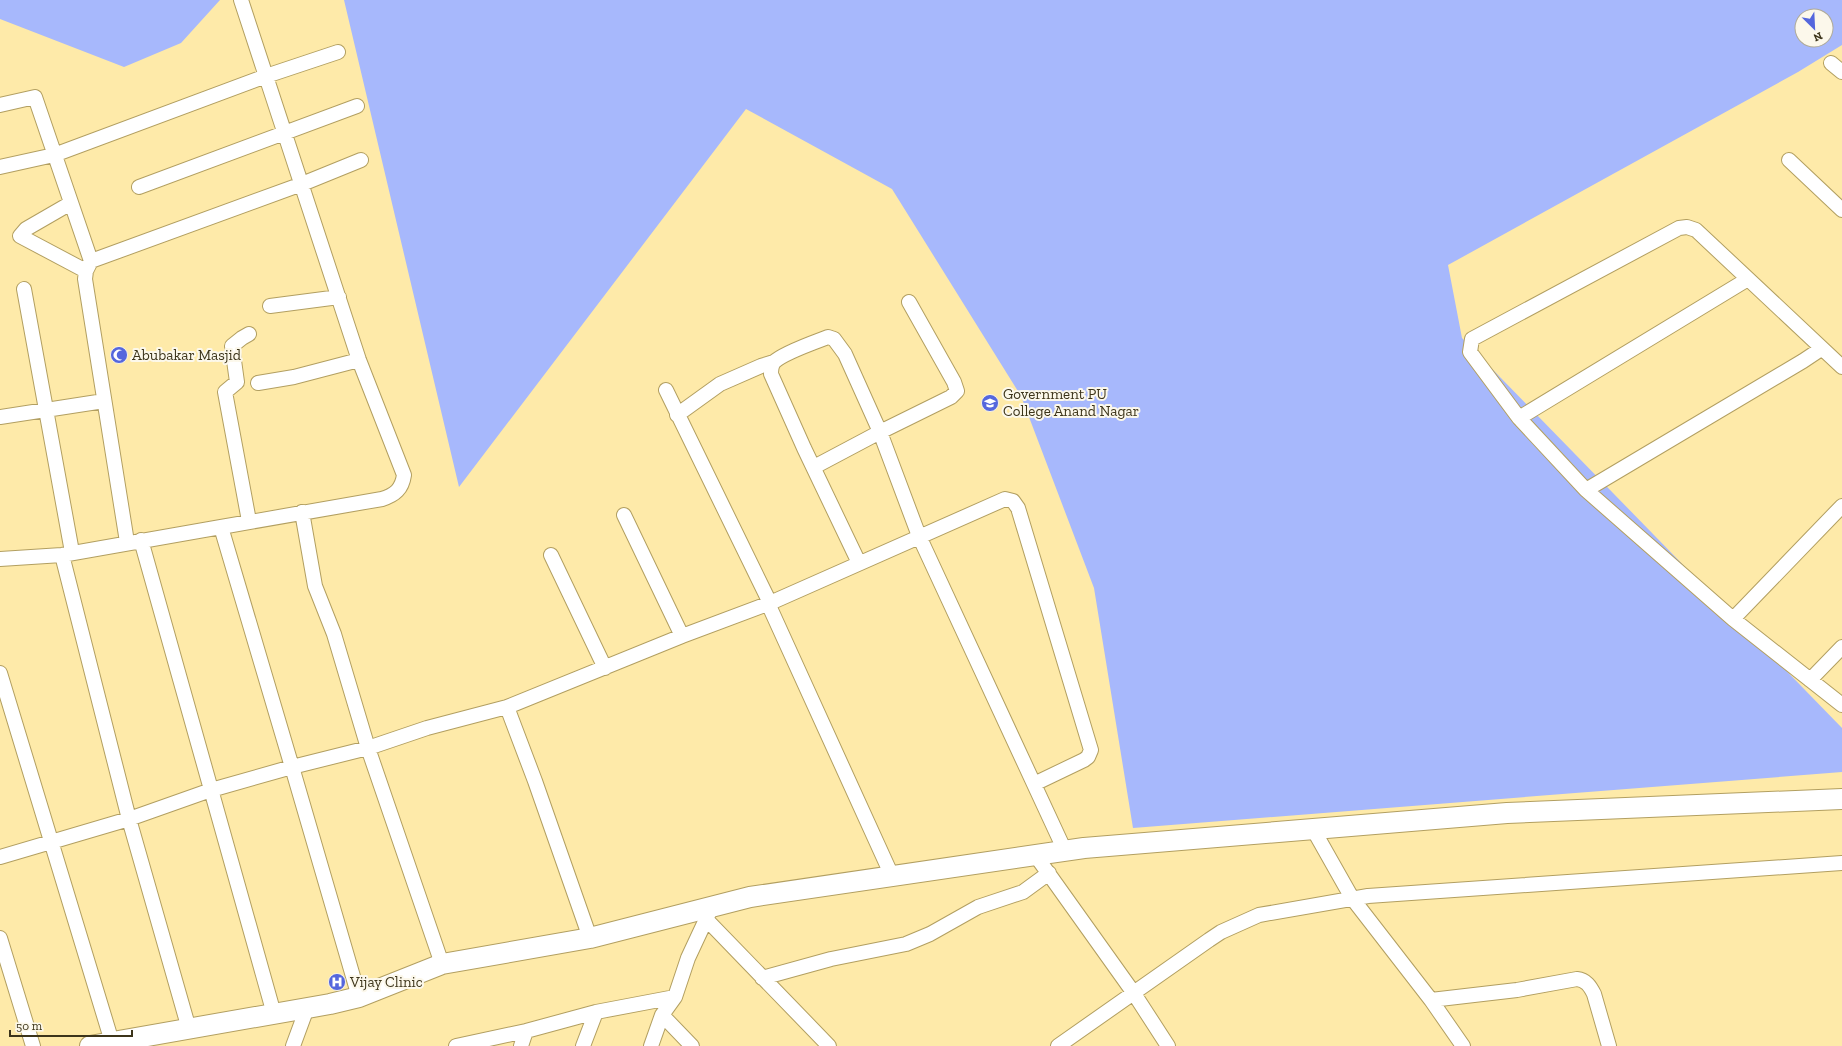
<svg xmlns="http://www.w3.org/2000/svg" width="1842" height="1046" viewBox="0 0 1842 1046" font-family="'Zilla Slab',serif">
<rect width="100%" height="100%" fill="#feeaa9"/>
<path fill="#a7b8fc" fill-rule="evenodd" d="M0 0H220L181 43 124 67 0 19Z
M344 0H1842V45L1798 72 1448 265 1462 338 1842 728V772L1133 828 1094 588 1021 396 892 189 746 109 459 487ZM1802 16H1826V40H1802Z"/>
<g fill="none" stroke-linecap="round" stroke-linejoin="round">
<g stroke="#b29f61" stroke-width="16">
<path id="street" d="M1831 63 1842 72
M0 105 35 97 91 261
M1789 160 1842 210
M0 167 54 155 266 76 338 52
M139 187 357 106
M71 203 26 229 20 236 86 271
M24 289 72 552
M270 306 339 297
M1842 367 1696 230 1687 227 1679 228 1472 339 1470 352 1519 418 1586 490 1733 619 1842 705
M258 383 294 377 359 360
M666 390 770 603 771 610 892 876
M677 415 720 384 761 366 774 362
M0 417 104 401
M1519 418 1748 279
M814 467 880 432 951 397 957 391 954 382 909 302
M1586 490 1803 361 1821 349
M624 515 682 636
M249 521 225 392 237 382 232 346 242 338 249 334
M221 527 382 499C395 495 402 489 404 475L359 360 241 0
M141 540 274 1014
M127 542 85 279 86 271 91 261 302 184 361 160
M62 555 129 819 189 1029
M551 555 605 668
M0 559 62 555 221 527 292 767 368 748 334 634 315 586 302 512
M859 563 804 448 771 374C771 370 771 366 774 362 783 353 815 342 828 337L834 339 845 354 880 432 919 536 1065 851
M1733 619 1842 506
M0 673 112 1042
M1810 680 1842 647
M507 707 535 781 590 938
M1313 829 1352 898 1431 1000 1463 1046
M1036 856 1133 992 1168 1046
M0 857 129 819 211 790 292 767 359 997
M706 919 829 1046
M0 938 33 1046
M442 964 368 748 427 728 507 707 682 636 770 603 1005 499 1013 501 1018 508 1091 750 1088 757 1084 760 1034 784
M762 978 831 959 906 944 930 934 978 907 1023 892 1049 873
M1431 1000 1517 990 1577 979C1586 980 1590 986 1594 994L1609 1046
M662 1015 692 1046
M293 1046 307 1008
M456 1046 526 1031 596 1012 675 997
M521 1046 526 1031
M583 1046 596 1012
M651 1046 662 1015 675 997 688 958 709 913
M1058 1046 1209 940 1221 932 1259 915 1368 896 1842 863"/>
</g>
<g stroke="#b29f61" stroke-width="22">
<path id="secondary" d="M90 1046 330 1004 359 997 442 964 590 938 750 897 1084 848 1507 813 1842 799"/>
</g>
<use href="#street" stroke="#fff" stroke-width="14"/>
<use href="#secondary" stroke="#fff" stroke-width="20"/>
</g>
<defs>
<g id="mosque-disc" transform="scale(0.9)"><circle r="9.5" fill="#5567dd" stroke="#fcf8eb"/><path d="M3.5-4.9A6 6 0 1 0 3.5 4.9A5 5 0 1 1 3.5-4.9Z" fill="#fff"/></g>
<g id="university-disc" transform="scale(0.9)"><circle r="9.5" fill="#5567dd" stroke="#fcf8eb"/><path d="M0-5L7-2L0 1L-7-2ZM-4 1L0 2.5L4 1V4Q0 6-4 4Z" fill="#fff"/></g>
<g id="hospital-disc" transform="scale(0.9)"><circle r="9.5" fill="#5567dd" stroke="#fcf8eb"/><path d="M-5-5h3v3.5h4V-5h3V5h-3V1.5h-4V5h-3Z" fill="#fff"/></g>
</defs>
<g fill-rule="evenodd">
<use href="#mosque-disc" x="119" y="355"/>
<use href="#university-disc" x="990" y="403"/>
<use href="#hospital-disc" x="337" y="982"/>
</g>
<g text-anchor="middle" stroke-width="4" stroke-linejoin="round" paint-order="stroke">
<g font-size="15" fill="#3c341a" stroke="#fcf8eb" text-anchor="start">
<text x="132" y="360">Abubakar Masjid</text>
<text x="1003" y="399">Government PU<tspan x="1003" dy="17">College Anand Nagar</tspan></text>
<text x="350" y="987">Vijay Clinic</text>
</g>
</g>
<g transform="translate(1814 28) rotate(156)"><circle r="19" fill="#fcf8eb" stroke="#afaa97"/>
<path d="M0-3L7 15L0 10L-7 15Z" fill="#5567dd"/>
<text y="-6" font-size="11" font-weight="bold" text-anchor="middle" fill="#3c341a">N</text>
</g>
<path d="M10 1030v6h122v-6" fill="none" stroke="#3c341a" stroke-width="2"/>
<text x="16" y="1030" font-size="12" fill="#3c341a" stroke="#fcf8eb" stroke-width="3" paint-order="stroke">50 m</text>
</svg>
